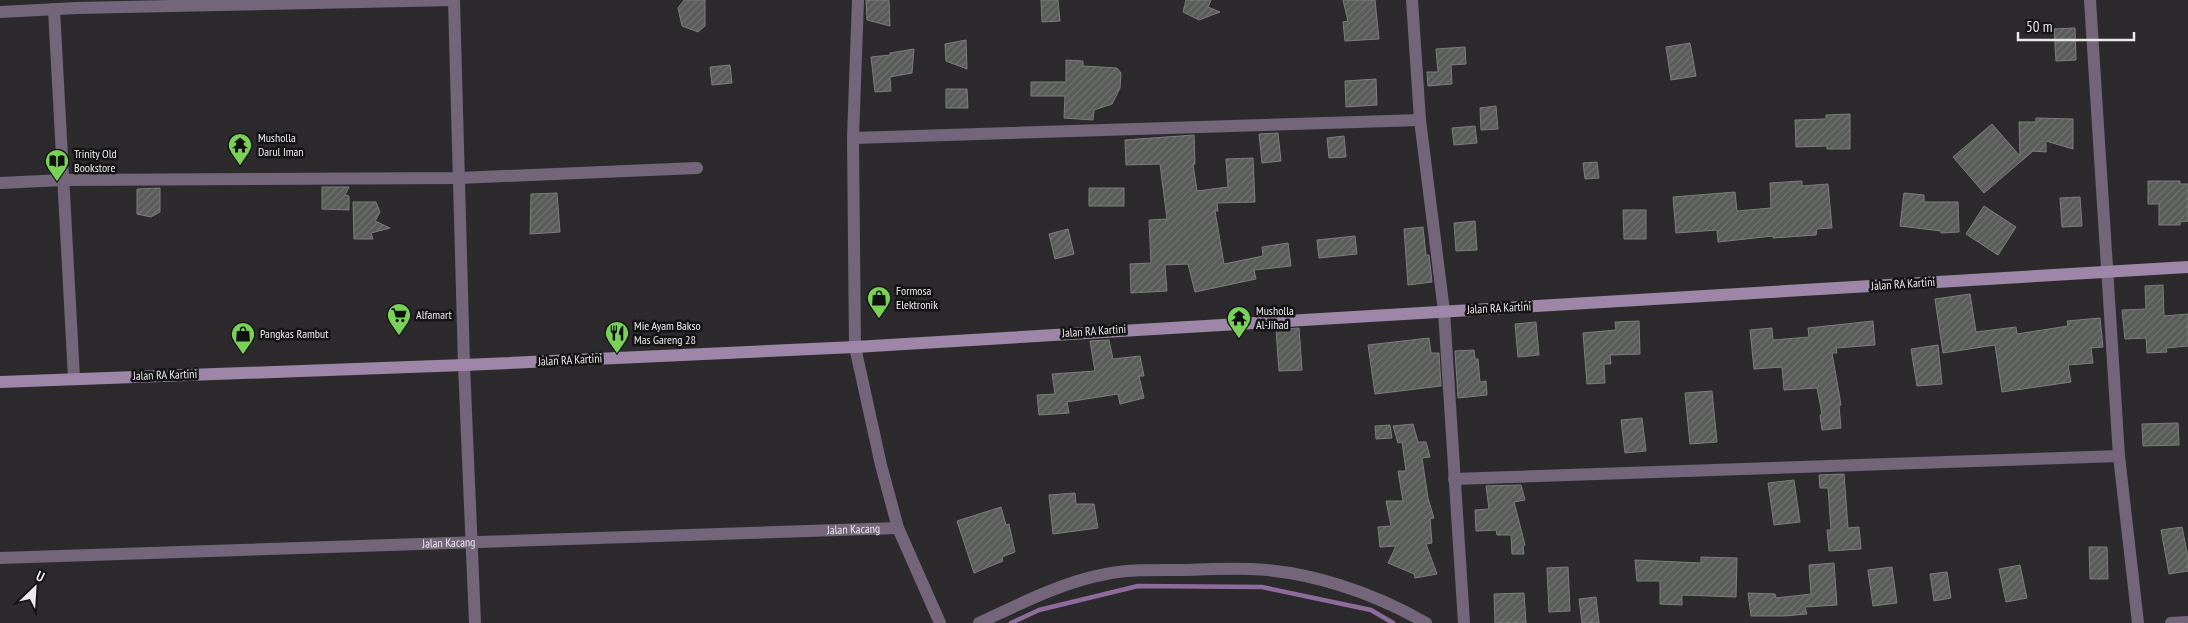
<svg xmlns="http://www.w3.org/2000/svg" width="2188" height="623" viewBox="0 0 2188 623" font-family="'PT Sans Narrow',sans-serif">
<defs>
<pattern id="building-hatch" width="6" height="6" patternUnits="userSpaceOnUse" patternTransform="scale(1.25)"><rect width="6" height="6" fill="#595c58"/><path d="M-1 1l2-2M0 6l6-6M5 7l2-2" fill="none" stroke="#717370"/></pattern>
</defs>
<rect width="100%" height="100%" fill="#2d2a2e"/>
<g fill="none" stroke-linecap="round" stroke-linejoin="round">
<path stroke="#8d6b9b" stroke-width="4.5" d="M1011 623 1039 610 1138 586 1262 587 1371 610 1393 623"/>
</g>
<path fill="url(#building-hatch)" stroke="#7b7e7a" d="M684 0H705V26L698 32 682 26 678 8Z
M866 0H889L890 26 867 20Z
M1041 0H1058L1060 21 1042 22Z
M1186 0H1211L1208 7 1220 12 1199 20 1183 12Z
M1343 0H1375L1379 39 1345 41 1343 22 1348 21Z
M2075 28 2076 60 2056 61 2054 29Z
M966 40 967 69 946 61 945 44Z
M1690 43 1696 76 1671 80 1666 47Z
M1465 47 1466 64 1451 65 1452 84 1428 86 1427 72H1438L1436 49Z
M914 49 912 73 890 77 891 91 875 92 871 57 890 55V53Z
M1066 60 1083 61V66L1117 68 1121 73 1120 88 1112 104 1094 110 1093 120 1064 118 1065 96H1031V82H1066Z
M730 65 732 83 712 85 710 67Z
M1376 79 1377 105 1346 107 1345 81Z
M946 89H967L968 108H946Z
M1496 106 1498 129 1481 130 1480 108Z
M1850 114V149H1827V146L1796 147 1795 120 1826 119V115Z
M2036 118 2073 119V149L2046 141V152L2033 151 1984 193 1953 157 1992 124 2020 156 2019 122H2036Z
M1475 126 1477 143 1454 145 1452 128Z
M1278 133 1281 161 1262 163 1259 134Z
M1194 135 1195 164H1193L1197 191 1228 187 1226 159 1253 158 1255 202 1217 203 1218 211H1215L1224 264 1263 256 1262 247 1288 243 1291 266 1254 270 1256 279 1195 292 1188 264 1165 265 1167 291 1131 293 1130 264 1151 263 1149 220 1167 219 1160 164 1126 165 1125 140Z
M1344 136 1346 157 1329 158 1327 138Z
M1597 162 1599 178 1585 179 1583 163Z
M1802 181V186L1828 184 1832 228 1817 229 1816 235 1773 238V236L1718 242 1717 230 1676 233 1673 197 1735 192 1737 211 1771 208 1770 183Z
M2148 181H2180V184H2188V221L2180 222V225H2159V204H2148Z
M322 187H349L345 195 349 196V210L322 209Z
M160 188V212L151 217 137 214V189Z
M1089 188H1124V206H1089Z
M557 193 560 232 530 234 531 194Z
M1904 193 1924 195V202H1958L1959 232 1941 233V231L1900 226Z
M2080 197 2082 226 2062 227 2060 198Z
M353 202H376L380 212 375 221 390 228 371 233 373 239H354Z
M1984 206 2016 227 1998 255 1966 234Z
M1623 210H1646V239H1624Z
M1475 221 1477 250 1456 251 1454 223Z
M1423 227 1426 255H1429L1432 282 1408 285 1404 229Z
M1068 229 1074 254 1055 259 1049 234Z
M1355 236 1357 254 1319 258 1317 240Z
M2163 285 2164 316 2188 314V346L2166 348 2167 352 2147 353 2146 338 2125 339 2122 310 2146 309 2145 286Z
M1970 294 1976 332 2016 327 2017 334 2068 326 2067 321 2100 318 2103 347 2091 348 2093 363 2068 365 2071 382 2002 392 1995 345 1943 353 1935 299Z
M1639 321 1640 354 1610 355 1611 364H1604L1605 383 1587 384 1583 333 1616 330 1615 322Z
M1873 321 1875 345 1836 348 1837 353H1832L1841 405 1839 406 1841 428 1822 430 1820 415 1822 414 1817 388 1784 390 1782 367 1754 369 1750 330 1772 328 1773 340 1809 337 1808 328Z
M1536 322 1539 355 1518 357 1515 324Z
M1299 328 1302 370 1279 371 1276 330Z
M1429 338 1431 353H1439L1441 386 1375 394 1368 345Z
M1109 340 1113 359 1140 356 1144 376H1139L1144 398 1120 404 1118 394 1067 402 1069 413 1039 415 1037 395 1055 394 1052 374 1095 371 1090 341Z
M1938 345 1942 384 1917 386 1911 349Z
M1474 350 1475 359H1478L1480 382 1486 381 1487 395 1458 398 1455 351Z
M1712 391 1717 442 1690 444 1685 393Z
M1642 418 1646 451 1625 453 1621 420Z
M2178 423 2179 445 2143 446 2142 424Z
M1413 424 1418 442H1426L1430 457 1422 458 1428 498 1434 518 1430 519 1432 543 1426 544 1437 574 1415 578 1414 574 1388 563 1396 546 1380 547 1378 527 1391 526 1386 501H1403L1398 471H1406L1402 442 1398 443 1393 426Z
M1390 425 1392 438 1376 439 1375 426Z
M1844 474 1848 528 1859 527 1861 549 1829 551 1827 530H1831L1828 488H1820L1819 475Z
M1794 480 1800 522 1774 525 1768 483Z
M1521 485 1525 500 1514 502 1525 545 1523 546 1524 554H1512L1511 535H1497L1496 530 1476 531 1475 510 1489 509 1486 486Z
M1075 493 1076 504H1094L1098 528 1053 534 1049 495Z
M1001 507 1006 525 1009 524 1015 552 1002 557 1003 561 974 573 957 521Z
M2182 527 2188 557V571L2169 574 2161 530Z
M2089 547H2107L2108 579H2090Z
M1701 557 1737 558 1736 597 1682 595V605L1660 604V581H1637L1635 560 1701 563Z
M1834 563 1837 605 1805 607 1807 614 1784 616H1751L1748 593 1775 594 1776 598 1811 594 1809 565Z
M2020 565 2027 598 2006 602 1999 569Z
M1568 567 1570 611 1549 612 1547 568Z
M1892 567 1897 603 1873 606 1868 570Z
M1947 572 1951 598 1934 601 1930 574Z
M1524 593 1526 623H1495L1494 594Z
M1596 597 1599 623H1582L1579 599Z"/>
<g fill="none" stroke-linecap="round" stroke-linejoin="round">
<g stroke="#74657a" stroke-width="12">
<path d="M858 0 853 138 855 347 881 465 898 528 940 623"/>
<path d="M1412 0 1420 120 1444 311 1464 623"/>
<path d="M2090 0 2119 456 2138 623"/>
<path d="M54 9 74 378"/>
<path d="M0 12 77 8 454 0 464 365 475 623"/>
<path d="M853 138 1420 120"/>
<path d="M0 183 63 180 459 178 697 168"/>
<path d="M1454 479 2119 456"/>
<path id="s1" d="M0 558 898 528"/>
<path d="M979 623C1020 604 1062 582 1106 574 1132 569 1159 570 1186 570 1207 569 1229 568 1250 569 1310 571 1374 593 1426 623"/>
<path d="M2171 623 2188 622"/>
</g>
<path stroke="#9d86a7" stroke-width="12" d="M0 382 464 365 855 347 2188 267"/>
</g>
<defs>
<g id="temple-pin" transform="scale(1.25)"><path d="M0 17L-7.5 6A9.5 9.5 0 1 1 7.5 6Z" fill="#79d157" stroke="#151415"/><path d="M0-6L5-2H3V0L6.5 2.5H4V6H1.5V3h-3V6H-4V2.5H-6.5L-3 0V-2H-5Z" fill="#111"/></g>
<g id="library-pin" transform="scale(1.25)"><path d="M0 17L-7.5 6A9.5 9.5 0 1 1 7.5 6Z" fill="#79d157" stroke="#151415"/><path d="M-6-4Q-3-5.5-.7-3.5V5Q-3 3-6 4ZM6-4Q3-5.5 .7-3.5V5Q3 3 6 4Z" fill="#111"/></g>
<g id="shop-pin" transform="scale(1.25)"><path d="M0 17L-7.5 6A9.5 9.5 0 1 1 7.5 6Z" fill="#79d157" stroke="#151415"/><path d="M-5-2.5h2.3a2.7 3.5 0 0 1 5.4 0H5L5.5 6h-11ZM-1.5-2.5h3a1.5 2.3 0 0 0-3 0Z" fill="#111"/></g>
<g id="supermarket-pin" transform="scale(1.25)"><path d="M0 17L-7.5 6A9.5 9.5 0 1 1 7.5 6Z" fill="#79d157" stroke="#151415"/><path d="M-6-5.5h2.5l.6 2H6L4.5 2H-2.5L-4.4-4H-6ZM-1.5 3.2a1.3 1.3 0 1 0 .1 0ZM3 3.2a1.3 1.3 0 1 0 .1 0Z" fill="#111"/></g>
<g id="restaurant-pin" transform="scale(1.25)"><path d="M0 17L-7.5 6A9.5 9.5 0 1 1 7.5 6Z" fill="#79d157" stroke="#151415"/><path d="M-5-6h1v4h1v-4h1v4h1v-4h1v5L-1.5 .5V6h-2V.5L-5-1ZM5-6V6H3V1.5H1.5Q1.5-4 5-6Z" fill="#111"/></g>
</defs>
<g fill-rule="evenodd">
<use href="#temple-pin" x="240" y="145"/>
<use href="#library-pin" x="57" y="161"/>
<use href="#shop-pin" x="879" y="298"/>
<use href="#supermarket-pin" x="399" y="315"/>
<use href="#temple-pin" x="1239" y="318"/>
<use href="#restaurant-pin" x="617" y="333"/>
<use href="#shop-pin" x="243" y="334"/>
</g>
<g text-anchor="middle" stroke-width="5" stroke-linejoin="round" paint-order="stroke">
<g font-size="12" fill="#eae9eb" stroke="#151415" text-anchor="start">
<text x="258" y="142">Musholla<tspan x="258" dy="14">Darul Iman</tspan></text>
<text x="74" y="158">Trinity Old<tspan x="74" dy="14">Bookstore</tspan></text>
<text x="896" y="295">Formosa<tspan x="896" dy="14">Elektronik</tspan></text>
<text x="1256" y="315">Musholla<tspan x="1256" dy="14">Al-Jihad</tspan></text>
<text x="416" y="319">Alfamart</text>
<text x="634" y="330">Mie Ayam Bakso<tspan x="634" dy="14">Mas Gareng 28</tspan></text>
<text x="260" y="338">Pangkas Rambut</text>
</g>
<g font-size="12" fill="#eae9eb" stroke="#151415">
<text transform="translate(1903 284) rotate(-4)" y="4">Jalan RA Kartini</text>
<text transform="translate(1499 308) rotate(-3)" y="4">Jalan RA Kartini</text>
<text transform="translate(1094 331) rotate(-4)" y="4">Jalan RA Kartini</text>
<text transform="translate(570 360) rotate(-3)" y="4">Jalan RA Kartini</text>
<text transform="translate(165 375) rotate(-2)" y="4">Jalan RA Kartini</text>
<text dy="4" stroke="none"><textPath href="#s1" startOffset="854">Jalan Kacang</textPath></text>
<text dy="4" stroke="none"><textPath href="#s1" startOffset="449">Jalan Kacang</textPath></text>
</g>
</g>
<g transform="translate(35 588) rotate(25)" stroke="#151415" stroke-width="4" paint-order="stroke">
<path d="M0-4L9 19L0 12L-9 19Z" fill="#eae9eb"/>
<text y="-8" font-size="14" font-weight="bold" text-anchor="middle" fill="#eae9eb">U</text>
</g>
<path d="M2018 32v8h116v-8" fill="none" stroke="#eae9eb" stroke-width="2.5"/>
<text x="2026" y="32" font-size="15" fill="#eae9eb" stroke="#151415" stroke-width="4" paint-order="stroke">50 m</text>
</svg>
